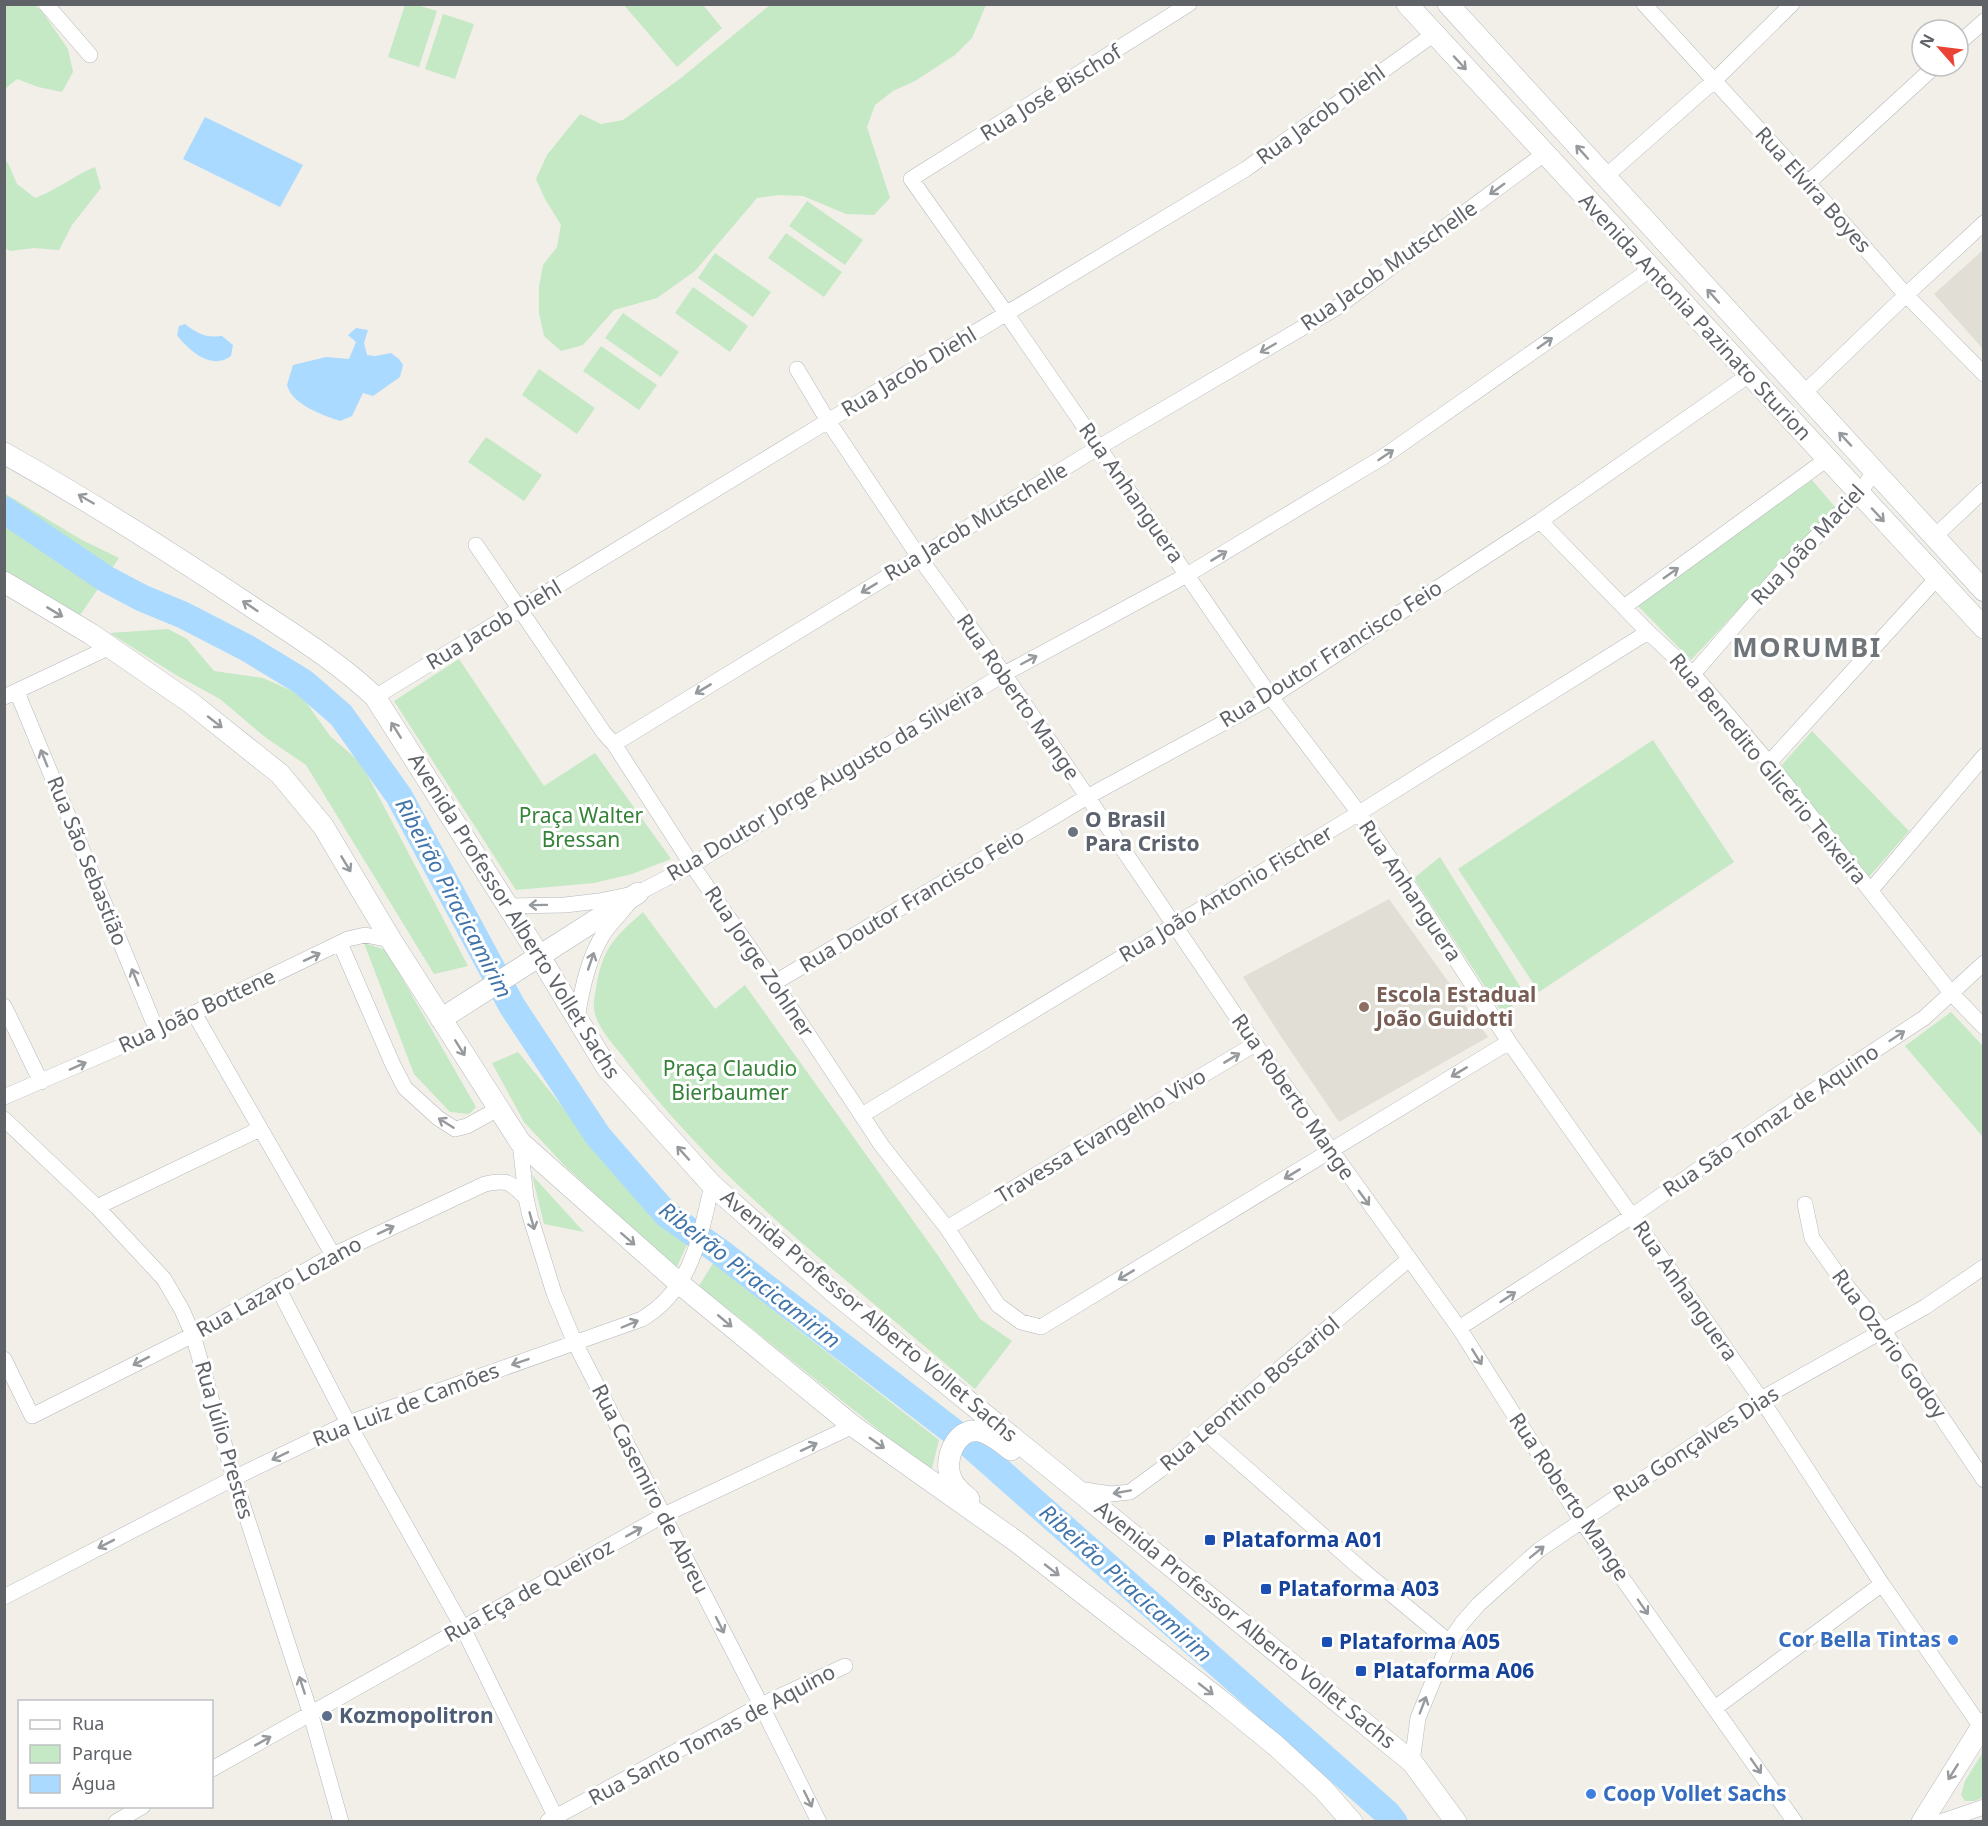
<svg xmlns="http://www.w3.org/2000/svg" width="1988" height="1826" viewBox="0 0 1988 1826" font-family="'Noto Sans',sans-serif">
<rect width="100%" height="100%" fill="#f1efe8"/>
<path fill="#e1ded6" d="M1983 250V349L1934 294Z
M1389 899 1488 1037 1339 1122 1282 1038 1243 977Z"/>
<path fill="#c5e8c5" d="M5 4 34 5 41 10 68 49 73 72 62 92 38 87 17 79 5 89Z
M405 5H417L437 11 419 67 388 57Z
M624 5H703L722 28 677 67Z
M770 5H986L972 38 955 55 915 81 893 91 875 105 867 127 890 198 874 215 846 214 803 196 779 195 757 198 695 271 657 298 614 310 583 345 561 351 544 336 539 313V287L543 265 557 247 561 225 545 199 536 179 547 155 580 114 601 124 623 120 681 78Z
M443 14 474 24 455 79 425 69Z
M5 160 8 163 17 184 35 198C57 190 73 176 95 167L101 188 72 225 59 250 34 248 10 251 5 248Z
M807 201 863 240 845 265 789 226Z
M786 233 842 272 824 297 768 258Z
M715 253 771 292 753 317 698 278Z
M693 287 748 326 730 352 675 313Z
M623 313 679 352 661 377 605 338Z
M601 346 657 385 639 410 583 371Z
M539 369 595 408 577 434 522 395Z
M486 437 542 475 524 501 468 462Z
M1812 480 1835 507 1691 660 1636 604Z
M4 493 82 540 119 558 78 618 5 575Z
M168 629 187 639 214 671 263 678 301 695 330 736 361 763 468 966 434 974 306 765 265 737 220 699 176 675 110 633Z
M459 659 544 786 595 753 671 859 632 874 594 883 516 890 394 701Z
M1812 731 1909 831 1868 878 1781 766Z
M1653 740 1734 862 1539 992 1458 869Z
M1440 857 1526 996 1502 1013 1414 878Z
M643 912 715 1009 745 985 939 1257 980 1319 1012 1341 975 1389C854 1284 721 1188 625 1059 614 1045 596 1027 594 1009 593 1000 596 991 597 982 604 946 617 935 643 912Z
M364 943 386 950 476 1107 469 1114 450 1112 414 1074Z
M1951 1012 1983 1046V1137L1905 1046Z
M518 1052 647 1211 688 1242 676 1269 565 1166 524 1122 492 1063Z
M532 1175 584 1232 544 1224Z
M713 1263 939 1440 931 1472 699 1286Z
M1983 1752V1797L1975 1801H1965L1961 1795 1965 1781Z"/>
<path fill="#aadaff" d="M205 117 303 165 280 207 183 159Z
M185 324C198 334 206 338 222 336L233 345 231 356C212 371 188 350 177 335L179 326Z
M356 328 368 330 364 343 367 355 375 356 391 353 399 359 403 365 400 377 373 396 363 393 352 416 340 421C323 415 292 405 287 385L293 365 326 357 349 359 356 342 348 335Z"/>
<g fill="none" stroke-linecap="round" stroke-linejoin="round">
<path stroke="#aadaff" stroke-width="27" d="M4 510 106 579 142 598 183 615 247 648 303 682 341 715 399 796 512 1006 598 1136 666 1214 720 1252 968 1443 1387 1813 1394 1822"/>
<g stroke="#b5b8bc" stroke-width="16">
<path id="minor" d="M46 4 90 55
M1189 4 911 179 1006 313 1271 697 1359 813 1416 897 1509 1042 1761 1399 1882 1584 1981 1727
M1644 4 1808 183 1906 295 1984 374
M1958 44 1984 21
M1605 177 1715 80 1792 4
M1808 183 1935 66
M797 369 828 421 919 557 1004 674 1255 1044 1459 1328 1581 1520 1795 1822
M1803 394 1906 295 1984 223
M1540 521 1648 632 1693 674 1769 763 1952 994 1984 1027
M1934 537 1984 490
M476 545 604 733 614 744 692 865 774 983 882 1146 947 1228 998 1305 1021 1322 1041 1327 1509 1042
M1624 607 1827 459
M1693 674 1784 569 1859 494 1871 476V468
M17 692 157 1031
M4 697 110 647
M375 697 828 421 1246 169 1434 34
M614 744 1099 447 1336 308 1544 154
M1769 763 1937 578
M1871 890 1984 756
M506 906 565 905 599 901 638 893 692 865 1004 674 1187 575 1383 457 1651 269
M340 943 393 1065 405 1088 438 1118 455 1129 467 1126 498 1109
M774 983 1087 797 1271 697 1540 521 1749 375
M4 1006 41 1082
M194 1013 333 1255
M577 1018C582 989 588 958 604 933 611 923 620 914 628 904
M4 1097 157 1031 348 939 365 935 391 940
M862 1115 1359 813 1648 632
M4 1119 97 1207 164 1279 182 1310 193 1335 234 1478 311 1715 341 1822
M520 1142 526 1198 530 1216 554 1293 575 1343 761 1705 819 1822
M1805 1204 1812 1238 1841 1279 1883 1330 1984 1480
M97 1207 260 1129
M947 1228 1255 1044
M277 1286 348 1423 463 1628 558 1822
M1459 1328 1632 1216 1772 1118 1924 1018 1984 963
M4 1359 32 1416 193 1335 333 1255 485 1184C508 1179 510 1182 526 1198
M1205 1432 1360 1568 1449 1642
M1078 1489 1111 1494 1130 1492 1160 1470 1408 1260
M4 1597 234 1478 348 1423 642 1319C692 1289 700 1237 712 1185
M1715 1708 1882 1584
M1412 1762 1418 1718 1449 1642 1463 1622 1479 1604 1539 1550 1761 1399 1925 1307 1984 1267
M212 1769 664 1515 853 1426
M548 1821 761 1705 845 1666
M116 1822 143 1806
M1940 1822 1984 1807"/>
</g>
<g stroke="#b6babf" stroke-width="22">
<path id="secondary" d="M1407 4 1984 628
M1448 4 1984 591
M4 453C87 500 167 550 246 603 291 633 336 660 375 697L540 957 607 1068 712 1185 835 1293 1412 1762 1456 1822
M4 582 91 634 191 703 280 774 323 826 391 940 520 1142 680 1284 853 1426 1017 1542 1220 1700 1275 1745 1323 1789 1352 1822
M441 1019 638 893
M969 1499C962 1493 954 1487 951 1478 943 1460 956 1427 979 1431 990 1433 1002 1443 1011 1450
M1922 1822 1984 1723"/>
</g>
<use href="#minor" stroke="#fff" stroke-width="15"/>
<use href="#secondary" stroke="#fff" stroke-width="21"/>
</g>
<defs><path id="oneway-shaft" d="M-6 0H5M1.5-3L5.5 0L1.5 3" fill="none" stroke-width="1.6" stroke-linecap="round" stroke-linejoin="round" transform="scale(1.5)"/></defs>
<g stroke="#979a9d">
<use href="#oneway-shaft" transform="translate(1460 63) rotate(47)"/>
<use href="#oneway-shaft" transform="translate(1582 152) rotate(-132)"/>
<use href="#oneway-shaft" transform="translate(1497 189) rotate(144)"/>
<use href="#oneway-shaft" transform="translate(1713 296) rotate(-132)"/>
<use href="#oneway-shaft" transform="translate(1545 343) rotate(-35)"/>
<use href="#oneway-shaft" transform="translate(1268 348) rotate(150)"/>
<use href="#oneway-shaft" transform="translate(1845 439) rotate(-133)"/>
<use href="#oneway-shaft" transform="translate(1386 455) rotate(-34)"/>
<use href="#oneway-shaft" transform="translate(86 499) rotate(-150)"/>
<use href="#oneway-shaft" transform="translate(1878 515) rotate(47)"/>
<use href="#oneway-shaft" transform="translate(1219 556) rotate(-31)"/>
<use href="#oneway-shaft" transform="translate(1671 573) rotate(-35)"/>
<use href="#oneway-shaft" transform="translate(869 588) rotate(149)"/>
<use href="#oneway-shaft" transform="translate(250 606) rotate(-146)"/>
<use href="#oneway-shaft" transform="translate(55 612) rotate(31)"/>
<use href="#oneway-shaft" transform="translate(1029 660) rotate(-28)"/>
<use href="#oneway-shaft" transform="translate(703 689) rotate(149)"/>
<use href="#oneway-shaft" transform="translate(215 722) rotate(38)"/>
<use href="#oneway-shaft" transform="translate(396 730) rotate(-122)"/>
<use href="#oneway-shaft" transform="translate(44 758) rotate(-112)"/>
<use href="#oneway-shaft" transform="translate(346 864) rotate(59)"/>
<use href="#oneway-shaft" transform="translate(538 905) rotate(179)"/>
<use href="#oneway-shaft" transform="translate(312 957) rotate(-25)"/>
<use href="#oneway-shaft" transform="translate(591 961) rotate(-71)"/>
<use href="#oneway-shaft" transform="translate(135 977) rotate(-112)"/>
<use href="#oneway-shaft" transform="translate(1897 1036) rotate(-33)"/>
<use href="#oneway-shaft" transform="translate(460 1048) rotate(58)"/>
<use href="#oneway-shaft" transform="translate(1232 1058) rotate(-31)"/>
<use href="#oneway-shaft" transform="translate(78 1066) rotate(-24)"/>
<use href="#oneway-shaft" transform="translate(1459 1072) rotate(149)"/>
<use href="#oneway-shaft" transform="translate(446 1123) rotate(-148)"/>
<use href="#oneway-shaft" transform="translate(683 1153) rotate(-132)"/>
<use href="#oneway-shaft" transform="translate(1292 1174) rotate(149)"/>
<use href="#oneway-shaft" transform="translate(1364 1198) rotate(54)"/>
<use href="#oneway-shaft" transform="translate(532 1221) rotate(74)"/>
<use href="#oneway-shaft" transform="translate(386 1230) rotate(-25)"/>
<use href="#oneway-shaft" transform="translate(628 1239) rotate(41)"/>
<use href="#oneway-shaft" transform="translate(1126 1275) rotate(149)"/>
<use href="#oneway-shaft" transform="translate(1508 1297) rotate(-33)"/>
<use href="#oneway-shaft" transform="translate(725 1321) rotate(40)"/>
<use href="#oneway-shaft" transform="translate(630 1324) rotate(-23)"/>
<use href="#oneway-shaft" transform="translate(1477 1357) rotate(58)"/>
<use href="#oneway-shaft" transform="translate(141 1361) rotate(153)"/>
<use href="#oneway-shaft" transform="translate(520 1362) rotate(161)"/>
<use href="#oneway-shaft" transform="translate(877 1443) rotate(35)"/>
<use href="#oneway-shaft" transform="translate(809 1447) rotate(-25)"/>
<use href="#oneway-shaft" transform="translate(280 1456) rotate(154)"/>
<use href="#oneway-shaft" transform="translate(1122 1492) rotate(170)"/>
<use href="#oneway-shaft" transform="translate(634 1532) rotate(-29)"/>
<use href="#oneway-shaft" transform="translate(106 1544) rotate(153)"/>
<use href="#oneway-shaft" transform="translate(1537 1552) rotate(-39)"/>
<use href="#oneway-shaft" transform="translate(1052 1570) rotate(38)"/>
<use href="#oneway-shaft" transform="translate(1643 1607) rotate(55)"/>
<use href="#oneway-shaft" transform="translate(720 1625) rotate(63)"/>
<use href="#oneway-shaft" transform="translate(302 1685) rotate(-108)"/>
<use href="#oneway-shaft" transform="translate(1206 1689) rotate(38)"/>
<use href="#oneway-shaft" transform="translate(1423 1705) rotate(-69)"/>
<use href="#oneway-shaft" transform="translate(263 1741) rotate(-29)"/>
<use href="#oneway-shaft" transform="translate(1756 1766) rotate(55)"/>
<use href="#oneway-shaft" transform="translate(1953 1772) rotate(122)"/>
<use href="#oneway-shaft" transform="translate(808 1799) rotate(64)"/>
</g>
<circle fill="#6b7280" stroke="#fff" stroke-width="2" cx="1073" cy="832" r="6"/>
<circle fill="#8d6e63" stroke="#fff" stroke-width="2" cx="1364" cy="1007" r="6"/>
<g fill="#1a4fb4" stroke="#fff" stroke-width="2">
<rect x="1204" y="1534" width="12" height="12" rx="3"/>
<rect x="1260" y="1583" width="12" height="12" rx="3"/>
<rect x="1321" y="1636" width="12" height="12" rx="3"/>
<rect x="1355" y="1665" width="12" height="12" rx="3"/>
</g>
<g fill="#3f7fe0" stroke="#fff" stroke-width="2">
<circle cx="1953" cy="1640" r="6"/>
<circle cx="1591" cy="1794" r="6"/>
</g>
<circle fill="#5c6f8a" stroke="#fff" stroke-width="2" cx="327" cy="1716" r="6"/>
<g text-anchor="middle" stroke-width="6" stroke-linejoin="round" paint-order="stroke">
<g font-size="21" fill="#5f6368" stroke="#fff">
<text transform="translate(1051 93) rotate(-32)" y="7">Rua José Bischof</text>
<text transform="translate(1321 115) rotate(-36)" y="7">Rua Jacob Diehl</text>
<text transform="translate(1813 190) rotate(48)" y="7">Rua Elvira Boyes</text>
<text transform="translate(1389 266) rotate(-35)" y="7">Rua Jacob Mutschelle</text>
<text transform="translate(1695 317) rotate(47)" y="7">Avenida Antonia Pazinato Sturion</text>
<text transform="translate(909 372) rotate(-31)" y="7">Rua Jacob Diehl</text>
<text transform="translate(1131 493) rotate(55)" y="7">Rua Anhanguera</text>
<text transform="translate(976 522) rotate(-31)" y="7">Rua Jacob Mutschelle</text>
<text transform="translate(1808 545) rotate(-47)" y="7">Rua João Maciel</text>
<text transform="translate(494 625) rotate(-31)" y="7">Rua Jacob Diehl</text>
<text transform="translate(1331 654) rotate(-32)" y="7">Rua Doutor Francisco Feio</text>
<text transform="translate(1018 697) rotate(55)" y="7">Rua Roberto Mange</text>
<text transform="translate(1768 769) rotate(50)" y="7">Rua Benedito Glicério Teixeira</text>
<text transform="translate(825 782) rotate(-31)" y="7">Rua Doutor Jorge Augusto da Silveira</text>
<text transform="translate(87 861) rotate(68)" y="7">Rua São Sebastião</text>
<text transform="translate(1410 891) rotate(56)" y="7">Rua Anhanguera</text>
<text transform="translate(1226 894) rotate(-31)" y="7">Rua João Antonio Fischer</text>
<text transform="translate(912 901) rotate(-31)" y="7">Rua Doutor Francisco Feio</text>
<text transform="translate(514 916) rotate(58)" y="7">Avenida Professor Alberto Vollet Sachs</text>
<text transform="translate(759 962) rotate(56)" y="7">Rua Jorge Zohlner</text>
<text transform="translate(197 1011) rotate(-25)" y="7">Rua João Bottene</text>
<text transform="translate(1293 1097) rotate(55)" y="7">Rua Roberto Mange</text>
<text transform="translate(1771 1121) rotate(-34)" y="7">Rua São Tomaz de Aquino</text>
<text transform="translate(1101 1136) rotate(-31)" y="7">Travessa Evangelho Vivo</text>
<text transform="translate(279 1287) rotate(-29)" y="7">Rua Lazaro Lozano</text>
<text transform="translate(1685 1291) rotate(55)" y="7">Rua Anhanguera</text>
<text transform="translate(869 1316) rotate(40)" y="7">Avenida Professor Alberto Vollet Sachs</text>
<text transform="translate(1889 1344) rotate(54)" y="7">Rua Ozorio Godoy</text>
<text transform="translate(1250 1394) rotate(-40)" y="7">Rua Leontino Boscariol</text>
<text transform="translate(406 1405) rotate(-21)" y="7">Rua Luiz de Camões</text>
<text transform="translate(224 1440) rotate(74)" y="7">Rua Júlio Prestes</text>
<text transform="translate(1696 1444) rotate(-33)" y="7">Rua Gonçalves Dias</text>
<text transform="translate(650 1489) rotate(63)" y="7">Rua Casemiro de Abreu</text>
<text transform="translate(1569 1497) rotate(56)" y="7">Rua Roberto Mange</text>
<text transform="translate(529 1591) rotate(-29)" y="7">Rua Eça de Queiroz</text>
<text transform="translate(1245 1625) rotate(39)" y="7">Avenida Professor Alberto Vollet Sachs</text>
<text transform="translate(712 1735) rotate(-28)" y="7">Rua Santo Tomas de Aquino</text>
</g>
<g font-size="21" fill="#348238" stroke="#fff">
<text x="581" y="823">Praça Walter<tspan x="581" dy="24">Bressan</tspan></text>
<text x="730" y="1076">Praça Claudio<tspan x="730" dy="24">Bierbaumer</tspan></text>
</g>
<g font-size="21" font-weight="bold" fill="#5b616d" stroke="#fff" text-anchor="start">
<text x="1085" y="827">O Brasil<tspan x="1085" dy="24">Para Cristo</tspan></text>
</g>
<g font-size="21" font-weight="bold" fill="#785e54" stroke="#fff" text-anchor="start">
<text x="1376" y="1002">Escola Estadual<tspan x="1376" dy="24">João Guidotti</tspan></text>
</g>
<g font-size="21" font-weight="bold" fill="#164399" stroke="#fff" text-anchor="start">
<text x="1222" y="1547">Plataforma A01</text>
<text x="1278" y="1596">Plataforma A03</text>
<text x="1339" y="1649">Plataforma A05</text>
<text x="1373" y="1678">Plataforma A06</text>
</g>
<g font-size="21" font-weight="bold" fill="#366cbe" stroke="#fff" text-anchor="end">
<text x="1941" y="1647">Cor Bella Tintas</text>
<text x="1603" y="1801" text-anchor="start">Coop Vollet Sachs</text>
</g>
<g font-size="21" font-weight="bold" fill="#4e5e75" stroke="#fff" text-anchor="start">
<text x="339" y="1723">Kozmopolitron</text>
</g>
<g font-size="22" font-style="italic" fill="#4174aa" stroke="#fff">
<text transform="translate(454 898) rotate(62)" y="8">Ribeirão Piracicamirim</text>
<text transform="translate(750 1275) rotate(38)" y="8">Ribeirão Piracicamirim</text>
<text transform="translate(1126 1583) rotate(42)" y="8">Ribeirão Piracicamirim</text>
</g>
<g font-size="27" font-weight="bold" letter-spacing="1.5" fill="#70757a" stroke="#fff">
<text x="1807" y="657">MORUMBI</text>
</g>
</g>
<rect width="1988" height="1826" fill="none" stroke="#5f6368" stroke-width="12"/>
<rect x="18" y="1700" width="195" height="108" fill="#ffffff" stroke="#bfc1c3" stroke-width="1.5"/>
<rect x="30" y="1720" width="30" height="9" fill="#ffffff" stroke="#bfc1c3" stroke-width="1.5"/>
<text x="72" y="1730" font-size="18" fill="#5f6368">Rua</text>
<rect x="30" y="1745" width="30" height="18" fill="#c5e8c5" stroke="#bfc1c3" stroke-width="1.5"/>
<text x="72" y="1760" font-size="18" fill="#5f6368">Parque</text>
<rect x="30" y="1775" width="30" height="18" fill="#aadaff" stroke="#bfc1c3" stroke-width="1.5"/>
<text x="72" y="1790" font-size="18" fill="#5f6368">Água</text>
<g transform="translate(1940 48) rotate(298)"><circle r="28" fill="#ffffff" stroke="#bfc1c3" stroke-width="1.5"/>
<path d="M0-4.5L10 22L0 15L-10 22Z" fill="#ea4335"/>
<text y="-9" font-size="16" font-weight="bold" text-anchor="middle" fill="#5f6368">N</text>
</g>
</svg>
